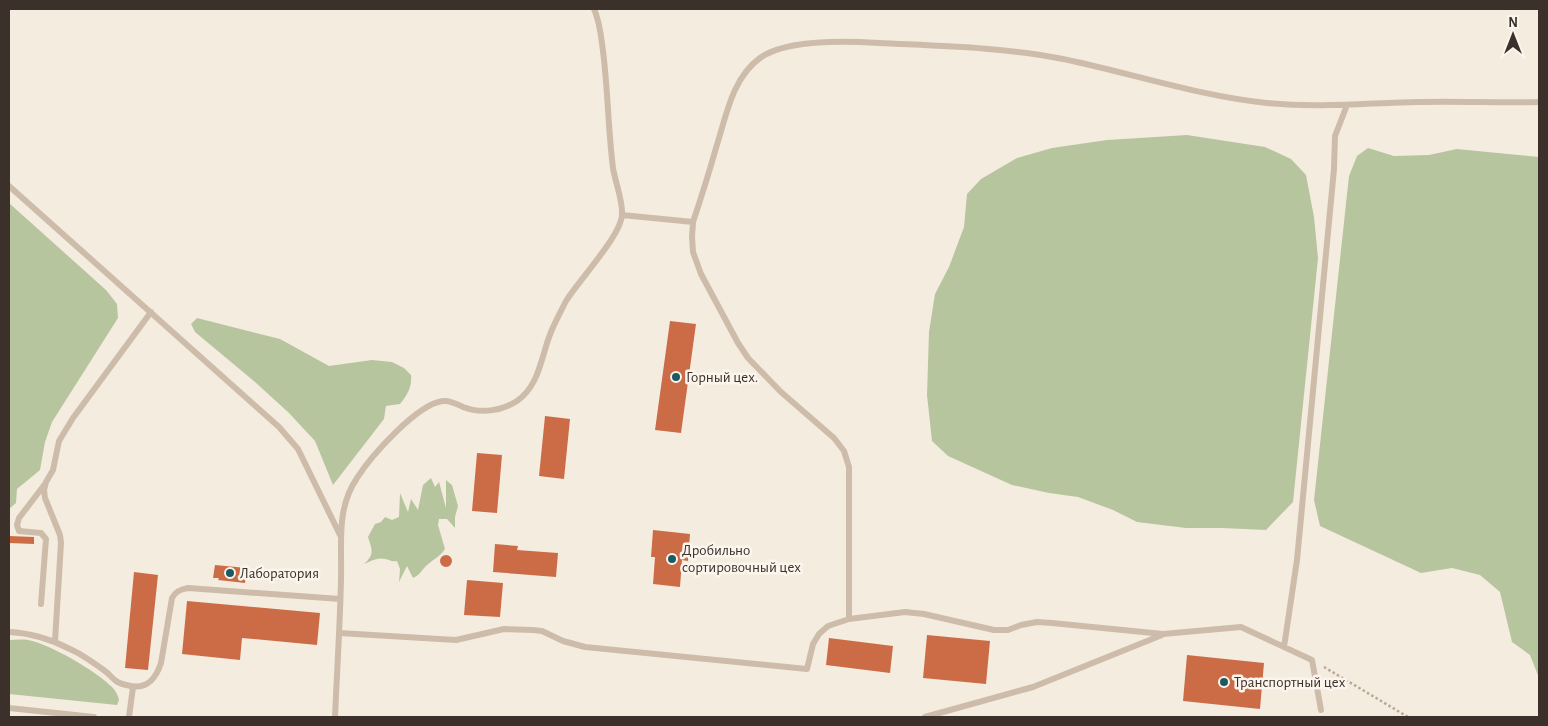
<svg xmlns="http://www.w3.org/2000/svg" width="1548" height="726" viewBox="0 0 1548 726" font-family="'Alegreya Sans',sans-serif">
<rect width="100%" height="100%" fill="#f5ece0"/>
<path fill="#b7c59f" d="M1187 135 1265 147 1291 159 1306 175 1314 217 1318 258 1293 502 1266 530 1222 528H1186L1137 522 1113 510 1078 497 1049 493 1012 485 948 456 932 441 927 395 929 332 935 294 949 267 964 227 967 194 981 179 1017 158 1052 148 1107 140Z
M1368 148 1394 156 1429 155 1457 149 1539 157V678L1530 655 1512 642 1500 592 1480 575 1452 568 1421 573 1320 526 1314 500 1349 176 1357 156Z
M9 203 106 290 117 304 118 318 52 422 45 442 40 470 17 489 16 503 9 509Z
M197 318 280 339 329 366 372 360 392 362 404 368 411 375C412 387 408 394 400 404L386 406 384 419 333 485 315 441 289 413 255 382 195 332 191 324Z
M431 478 435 487 439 482 446 508V480L452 485 458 506 455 517V528L447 519H439L438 525 445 549C440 557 432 560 426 566 421 571 420 575 413 578L407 566 399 582 400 569 397 561C391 562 391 560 385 559 378 557 371 561 364 564 375 554 372 550 368 537L375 524 381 522 385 517 392 520 399 517 400 493 408 512 411 499 418 510 423 485Z
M9 640C15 640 22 639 28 640 50 644 96 671 112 687 115 690 118 695 119 700L117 705 9 694Z"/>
<path fill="#cc6c47" d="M670 321 696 324 681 433 655 430Z
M545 416 570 419 564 479 539 476Z
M477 453 502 455 497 513 472 511Z
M653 530 690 534 688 561 682 560 680 587 653 584 655 557H651Z
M9 536 34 537V544L9 543Z
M495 544 518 546 517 550 558 553 556 577 493 572Z
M440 561a6 6 0 1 1 12 0a6 6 0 1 1-12 0Z
M215 565 247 568 245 583 218 580 219 578H213Z
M134 572 158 575 148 670 125 668Z
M467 580 503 583 500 617 464 615Z
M187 601 320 613 317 645 242 638 240 660 182 654Z
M927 635 990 641 986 684 923 678Z
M829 638 893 646 890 673 826 665Z
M1187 655 1264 663 1260 709 1183 701Z"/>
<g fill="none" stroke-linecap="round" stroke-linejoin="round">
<path stroke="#baa695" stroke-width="2.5" stroke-dasharray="2.5 2.5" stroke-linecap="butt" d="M1324 667 1408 717"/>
<path stroke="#cebcab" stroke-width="6" d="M9 186 279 427 298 449 340 535
M622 215 693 222C701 198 709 173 716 148 726 117 732 78 760 58 786 39 848 41 879 43 940 46 1002 47 1063 59 1131 73 1198 96 1267 103 1317 108 1368 103 1418 102 1458 101 1499 103 1539 102
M693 222 692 237 693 252 701 274 738 343 748 358 781 392 834 438 844 451 849 467V619
M41 604 46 539 41 533 19 531 17 525 19 518 45 484
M9 632C32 633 51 639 72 650 83 655 94 663 105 671 109 674 112 678 116 681 120 684 126 685 131 686 148 689 156 678 161 663L172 598C176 591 181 589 188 588L340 599
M339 633 456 640 504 629 533 630 542 631 563 641 585 647 807 669 813 644 819 634 828 626 849 619 905 612 924 614 994 630H1008L1021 625 1037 622 1052 623 1163 634 1241 627 1312 660 1321 710
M55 641 61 543 60 535 45 498 44 490 46 482 53 470 59 441 73 418 151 312
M1284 647 1297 560 1334 169 1335 136 1347 105
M9 708 94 717
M129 717 133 687
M335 717C337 671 340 625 341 579 342 543 336 509 357 478 371 456 417 404 443 401 450 400 457 404 463 407 481 414 501 411 517 401 540 385 541 356 551 332 555 322 561 311 566 301 578 281 622 235 622 214 623 202 615 181 613 168 608 129 608 90 603 51 601 36 600 22 594 9
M925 717 1033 687 1162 635"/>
</g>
<g fill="#1d5960" stroke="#fbf5ed" stroke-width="2">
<circle cx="676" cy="377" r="5"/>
<circle cx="672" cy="559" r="5"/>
<circle cx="230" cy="573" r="5"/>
<circle cx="1224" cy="682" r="5"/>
</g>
<g text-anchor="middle" stroke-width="5" stroke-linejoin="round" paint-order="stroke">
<g font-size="15" fill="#3b302a" stroke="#fbf5ed" text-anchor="start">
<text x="686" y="382">Горный цех.</text>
<text x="682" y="555">Дробильно<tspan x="682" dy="17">сортировочный цех</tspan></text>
<text x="240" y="578">Лаборатория</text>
<text x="1234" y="687">Транспортный цех</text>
</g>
</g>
<rect width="1548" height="726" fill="none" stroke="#3b302a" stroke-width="20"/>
<g transform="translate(1513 35)" stroke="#fbf5ed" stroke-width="4" paint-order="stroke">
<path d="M0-4L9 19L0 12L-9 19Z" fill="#3b302a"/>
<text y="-8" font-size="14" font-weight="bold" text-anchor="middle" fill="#3b302a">N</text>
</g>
</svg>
